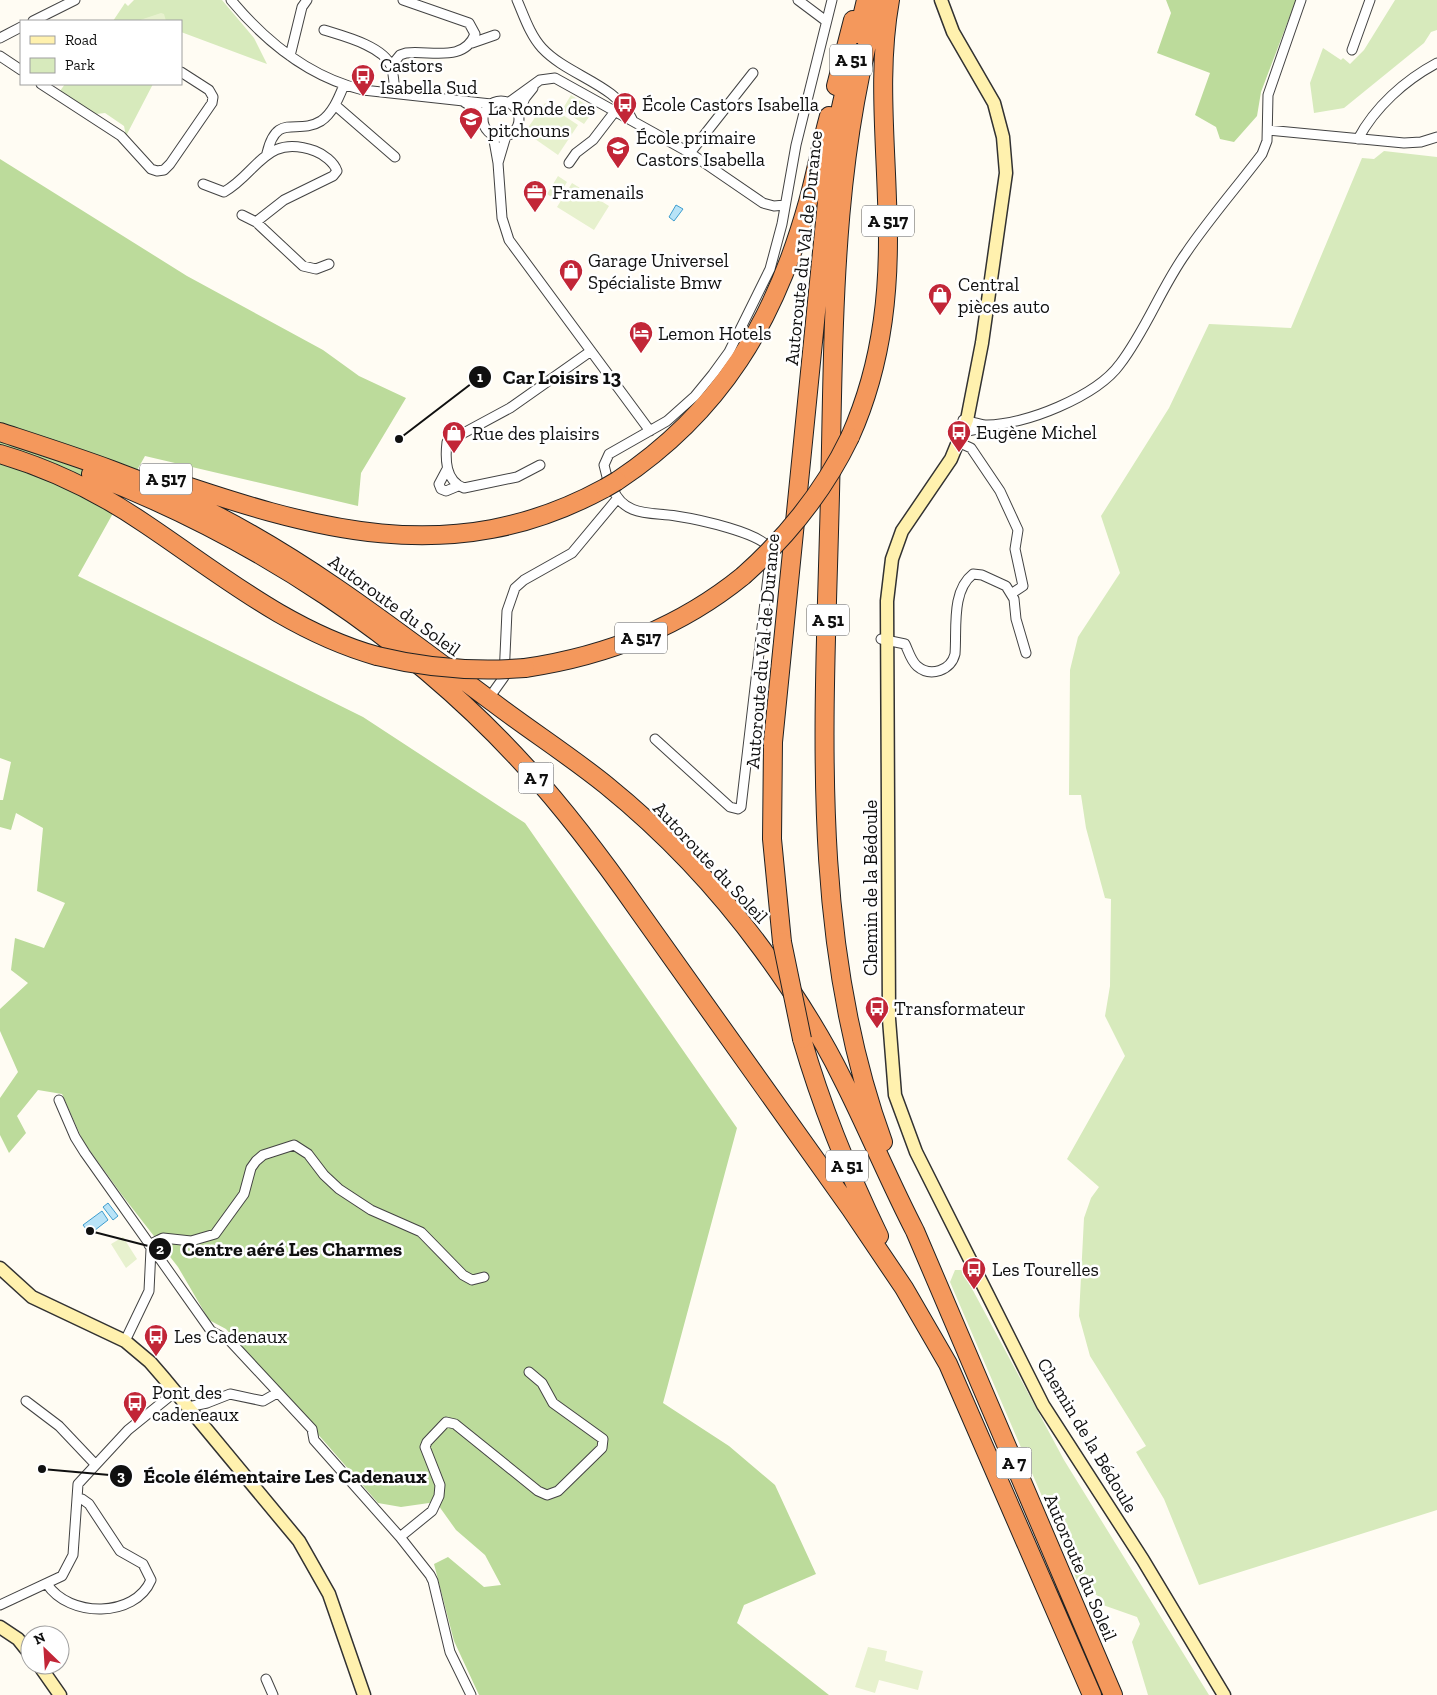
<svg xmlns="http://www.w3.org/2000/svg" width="1437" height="1695" viewBox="0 0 1437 1695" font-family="'Zilla Slab',serif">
<rect width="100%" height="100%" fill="#fffcf3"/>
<path fill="#d7eabc" d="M134 0H222L254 38 267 64 181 32V21H113L125 3 128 6Z
M1395 0H1437V30L1431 32 1424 43 1344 108 1314 113 1310 83 1323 48 1341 60 1343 58 1350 64 1364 50Z
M65 84H153L126 136 124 126 105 113 96 114 60 91Z
M1384 151 1437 157V1510L1199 1585 1164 1499 1136 1452 1146 1446 1090 1356 1079 1316 1084 1218 1091 1198 1099 1187 1067 1159 1125 1056 1105 1016 1110 986 1111 899 1105 898 1086 828 1081 795H1069L1070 670 1078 637 1120 573 1101 516 1169 408 1209 324 1291 328 1362 158 1374 159Z
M955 1270H962L1064 1460 1209 1695H1148L1132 1642 1140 1624 1137 1617 1103 1605 1101 1598 1095 1594 1084 1598 1056 1529 950 1282Z"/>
<path fill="#bcdb9b" d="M1166 0H1296L1261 92 1257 116 1234 142 1220 139 1216 127 1195 115 1210 73 1157 53 1171 13Z
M0 159 187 276 323 350 359 376 406 398 361 473 358 506 145 456 78 576 363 717 525 823 737 1128 663 1403 729 1446 775 1485 816 1574 744 1605 737 1623 829 1695H479L454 1641 434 1564 448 1557 484 1587 501 1585 485 1555 456 1530 436 1502 401 1507 378 1503 226 1329 209 1320 178 1267 122 1195 83 1141 62 1094 38 1090 17 1116 26 1133 9 1153 0 1135V1098L18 1072 0 1031V1009L28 983 11 970 15 938 44 948 65 903 37 891 43 828 16 813 11 830 0 827V800H3L11 762 0 758Z"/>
<path fill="#e7f1ce" d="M161 13 164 14 166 21H137Z
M571 95 594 110 584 124 562 110Z
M545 103 578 125 558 155 525 132Z
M558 176 567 182 556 200 547 194Z
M572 183 609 206 594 230 557 207Z
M123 1237 137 1259 126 1268 111 1244Z
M868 1647 887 1651 885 1661 923 1671 918 1690 879 1680 875 1693 855 1687Z"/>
<path fill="#b8e3f7" stroke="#3e9dce" d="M676 205 683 209 674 221 669 217Z
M108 1203 118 1216 113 1220 103 1207Z
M102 1211 108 1220 90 1234 83 1225Z"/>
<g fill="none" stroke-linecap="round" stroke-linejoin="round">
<g stroke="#434343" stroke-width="11">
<path id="street" d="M231 0C266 42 309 77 363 90L491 104
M517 0C524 16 530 35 542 48 568 76 616 84 632 119
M798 0 826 21
M33 21 75 0
M324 30C343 36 383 46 391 66 394 74 394 85 395 93
M0 38 21 27
M472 43 495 35
M1352 50 1370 0
M0 56 21 70
M290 56 302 7 307 0
M391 66 400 55 406 53C430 50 464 63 475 34L469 23 403 0
M41 84 121 136 151 169 157 171 164 170 170 164 212 103 213 97 209 90 181 72
M483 119a18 18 0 1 1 36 0a18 18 0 1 1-36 0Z
M464 102 477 110 483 117
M508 103 540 80 555 78 690 153 763 203 774 206 785 205
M335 105 395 157
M518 115 525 98 533 88
M1268 130 1404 143 1421 142 1437 137
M493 135 498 163 502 218 509 240 650 431
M1358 139C1375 107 1405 80 1437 63
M267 153C277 111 297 136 321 121 333 113 339 97 344 85
M690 153 753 73
M498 163 506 136
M569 163 576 153 593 140 616 110
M203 184 224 192C258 173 265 133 315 151 323 154 334 162 337 171L333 176 284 200 256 222
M242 215 256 222 303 266 316 269 329 264
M963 420C970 421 978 424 985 425 1024 426 1097 396 1120 364 1146 330 1161 288 1186 253 1209 219 1237 187 1262 154L1267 141 1268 95 1301 0
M958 433 992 426
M960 443 971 448 1000 491 1018 530 1015 549 1023 586 1011 594
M540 465 517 477 464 488C445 481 445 459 447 442L510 408 591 351
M447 469 439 484 441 489 446 491 458 486
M607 477 604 465 609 454 667 421 695 396 713 374 729 352 770 269 782 224 796 145 832 0
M613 489C624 517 652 512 676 516 696 519 765 533 771 551L741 807 738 809 730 807 655 739
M881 639 905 644C908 650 911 661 917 666 931 678 951 670 955 654 957 629 951 591 973 574L982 575 1006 586 1014 599 1016 619 1026 653
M494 691 504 677 507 611 515 588 524 580 572 553 617 499
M59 1100 75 1137 85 1153 211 1331 230 1341 312 1429 314 1440 400 1537 430 1575 433 1581 450 1652 471 1695
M149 1245 163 1238 191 1241 215 1234 244 1194 251 1168 256 1161 263 1155 294 1145 308 1154 324 1175 339 1189 371 1210 421 1232 463 1275 472 1280 484 1277
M125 1341 149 1291 151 1249
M26 1401 59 1426 95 1464
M188 1407 207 1403 230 1394 263 1401 277 1393
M400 1537 432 1511 439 1496 440 1485 425 1447 427 1442 446 1422 455 1424 538 1491 547 1495 558 1491 602 1448 603 1439 553 1403 542 1383 529 1372
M47 1584C69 1618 135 1618 151 1580L143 1564 120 1551 89 1504 82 1499H77
M0 1605 62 1576 73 1555 78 1484 128 1430 175 1392
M266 1679 273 1695"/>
</g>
<g stroke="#323232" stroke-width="15">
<path id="secondary" d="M941 0 953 32 994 103 1003 137 1006 173 982 343 967 420 951 459 902 531 892 559 887 601 889 1019 895 1095 916 1152 1043 1405 1143 1560 1224 1695
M0 1268 32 1297 125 1341 150 1362 163 1377 299 1541 329 1594 364 1695
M0 1627 18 1639 30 1654
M39 1665 60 1695"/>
</g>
<g stroke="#212121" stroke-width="20">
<path id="highway" d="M879 0C831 161 834 328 830 494 825 711 807 934 883 1142
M858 34 866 0
M836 86 853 20
M0 432C70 455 140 477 206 510 310 562 401 634 494 703 531 731 570 756 606 785 664 832 718 889 762 949 792 990 820 1033 842 1078 868 1129 889 1181 915 1231L1113 1695
M850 437C884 361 891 282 887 200 885 133 878 67 890 0
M0 454C51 469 100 493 144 523 219 573 288 631 377 656
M91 474C254 537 408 637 526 767 567 812 603 860 638 910L850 1208 904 1288 948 1364 1092 1695
M157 476C312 529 451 572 605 488
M617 481C721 412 775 321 808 202 816 173 821 145 829 116
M525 668C606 656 679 628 743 576
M782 942 772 839 773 742 828 192 838 121 848 76
M802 1039C822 1108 848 1172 879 1236"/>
</g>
<use href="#street" stroke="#fff" stroke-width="9"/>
<use href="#secondary" stroke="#fff1ae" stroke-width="12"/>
<use href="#highway" stroke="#f4985c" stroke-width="18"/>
<g stroke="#212121" stroke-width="20" stroke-linecap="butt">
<path id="highway-bridge" d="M605 488 617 481
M743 576C788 536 824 491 850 437
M377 656C426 668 474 672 525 668
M782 942 802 1039"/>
</g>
<use href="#highway-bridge" stroke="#f4985c" stroke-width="18"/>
</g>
<defs>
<g id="bus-pin" transform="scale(1.25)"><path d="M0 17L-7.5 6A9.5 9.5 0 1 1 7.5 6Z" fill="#c22637" stroke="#fff"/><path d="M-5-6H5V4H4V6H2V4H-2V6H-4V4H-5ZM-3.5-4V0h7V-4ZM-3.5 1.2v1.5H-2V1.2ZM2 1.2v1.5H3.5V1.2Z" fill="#fff"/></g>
<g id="school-pin" transform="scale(1.25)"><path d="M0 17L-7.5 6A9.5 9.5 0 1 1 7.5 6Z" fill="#c22637" stroke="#fff"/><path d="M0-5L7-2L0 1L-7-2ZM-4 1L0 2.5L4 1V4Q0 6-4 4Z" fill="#fff"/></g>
<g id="office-pin" transform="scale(1.25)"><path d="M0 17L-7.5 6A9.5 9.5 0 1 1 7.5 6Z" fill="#c22637" stroke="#fff"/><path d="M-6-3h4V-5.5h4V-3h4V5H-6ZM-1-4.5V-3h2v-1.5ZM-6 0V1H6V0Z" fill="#fff"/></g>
<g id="shop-pin" transform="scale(1.25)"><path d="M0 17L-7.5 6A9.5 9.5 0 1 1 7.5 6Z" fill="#c22637" stroke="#fff"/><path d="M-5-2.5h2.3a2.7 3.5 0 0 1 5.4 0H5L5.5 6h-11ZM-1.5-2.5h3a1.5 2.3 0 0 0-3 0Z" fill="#fff"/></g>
<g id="hotel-pin" transform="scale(1.25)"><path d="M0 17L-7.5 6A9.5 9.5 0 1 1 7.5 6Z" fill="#c22637" stroke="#fff"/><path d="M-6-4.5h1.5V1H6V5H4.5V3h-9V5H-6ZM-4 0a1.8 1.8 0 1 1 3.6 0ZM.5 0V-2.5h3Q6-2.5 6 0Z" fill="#fff"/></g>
</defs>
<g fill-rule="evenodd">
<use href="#bus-pin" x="363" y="76"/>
<use href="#bus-pin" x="625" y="104"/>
<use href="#school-pin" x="471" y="119"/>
<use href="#school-pin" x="618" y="148"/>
<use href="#office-pin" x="535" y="192"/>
<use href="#shop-pin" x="571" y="271"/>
<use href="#shop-pin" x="940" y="295"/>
<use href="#hotel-pin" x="641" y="333"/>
<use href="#bus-pin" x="959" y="432"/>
<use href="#shop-pin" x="454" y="433"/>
<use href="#bus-pin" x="877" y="1008"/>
<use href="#bus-pin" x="974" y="1269"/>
<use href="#bus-pin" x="156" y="1336"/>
<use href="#bus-pin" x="135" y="1403"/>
</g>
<g text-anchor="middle" stroke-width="5" stroke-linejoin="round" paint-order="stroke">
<g fill="#fff" stroke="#585858" stroke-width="1">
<rect x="830" y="44.5" width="42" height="31" rx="4"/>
<rect x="862" y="205.5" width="52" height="31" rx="4"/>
<rect x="140" y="463.5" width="52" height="31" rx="4"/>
<rect x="807" y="604.5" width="42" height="31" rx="4"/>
<rect x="615" y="622.5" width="52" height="31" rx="4"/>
<rect x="518.5" y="762.5" width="35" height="31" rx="4"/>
<rect x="826" y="1150.5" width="42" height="31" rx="4"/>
<rect x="996.5" y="1447.5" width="35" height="31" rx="4"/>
</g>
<g font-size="18" font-weight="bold" fill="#101010">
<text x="851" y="66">A 51</text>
<text x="888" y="227">A 517</text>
<text x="166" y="485">A 517</text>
<text x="828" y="626">A 51</text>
<text x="641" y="644">A 517</text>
<text x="536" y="784">A 7</text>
<text x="847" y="1172">A 51</text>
<text x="1014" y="1469">A 7</text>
</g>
<g font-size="19" fill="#101010" stroke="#fff" text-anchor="start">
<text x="380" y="72">Castors<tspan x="380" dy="22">Isabella Sud</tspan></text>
<text x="642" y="111">École Castors Isabella</text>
<text x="488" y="115">La Ronde des<tspan x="488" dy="22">pitchouns</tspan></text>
<text x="636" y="144">École primaire<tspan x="636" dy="22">Castors Isabella</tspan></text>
<text x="552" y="199">Framenails</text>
<text x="588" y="267">Garage Universel<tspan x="588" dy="22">Spécialiste Bmw</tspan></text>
<text x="958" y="291">Central<tspan x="958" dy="22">pièces auto</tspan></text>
<text x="658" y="340">Lemon Hotels</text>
<text x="976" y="439">Eugène Michel</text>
<text x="472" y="440">Rue des plaisirs</text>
<text x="894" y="1015">Transformateur</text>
<text x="992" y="1276">Les Tourelles</text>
<text x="174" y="1343">Les Cadenaux</text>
<text x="152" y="1399">Pont des<tspan x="152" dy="22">cadeneaux</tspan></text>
</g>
<g font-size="19" fill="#101010" stroke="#fff">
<text transform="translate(803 248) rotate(-84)" y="7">Autoroute du Val de Durance</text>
<text transform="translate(395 605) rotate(36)" y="7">Autoroute du Soleil</text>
<text transform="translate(762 651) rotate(-85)" y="7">Autoroute du Val de Durance</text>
<text transform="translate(711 862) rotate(47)" y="7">Autoroute du Soleil</text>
<text transform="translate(870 888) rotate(-90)" y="7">Chemin de la Bédoule</text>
<text transform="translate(1088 1435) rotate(59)" y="7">Chemin de la Bédoule</text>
<text transform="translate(1081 1567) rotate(67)" y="7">Autoroute du Soleil</text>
</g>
</g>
<path fill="none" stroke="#101010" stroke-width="2" d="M399 439L480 377M90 1231L160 1249M42 1469L121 1476"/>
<g fill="#101010" stroke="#fff" stroke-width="2">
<circle cx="399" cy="439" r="5"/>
<circle cx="90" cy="1231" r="5"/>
<circle cx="42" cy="1469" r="5"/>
<circle cx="480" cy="377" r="12"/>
<circle cx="160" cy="1249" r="12"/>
<circle cx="121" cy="1476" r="12"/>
</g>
<g font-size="15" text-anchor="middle" font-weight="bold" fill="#fff">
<text x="480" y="382">1</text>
<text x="160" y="1254">2</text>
<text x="121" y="1481">3</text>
</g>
<g font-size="20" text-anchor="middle" font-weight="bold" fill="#101010" stroke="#fff" stroke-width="5" stroke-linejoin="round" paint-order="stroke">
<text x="562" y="384">Car Loisirs 13</text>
<text x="292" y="1256">Centre aéré Les Charmes</text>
<text x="285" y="1483">École élémentaire Les Cadenaux</text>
</g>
<rect x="20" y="20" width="162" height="65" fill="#ffffff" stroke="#9f9f9f"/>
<rect x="30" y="36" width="25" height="8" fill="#fff1ae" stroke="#9f9f9f"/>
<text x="65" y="45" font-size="15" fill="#101010">Road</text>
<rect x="30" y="58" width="25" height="15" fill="#d7eabc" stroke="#9f9f9f"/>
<text x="65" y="70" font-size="15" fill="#101010">Park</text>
<g transform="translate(45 1650) rotate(335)"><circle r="24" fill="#ffffff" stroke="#9f9f9f"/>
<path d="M0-4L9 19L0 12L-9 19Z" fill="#c22637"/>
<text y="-8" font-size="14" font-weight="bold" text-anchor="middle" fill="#101010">N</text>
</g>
</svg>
